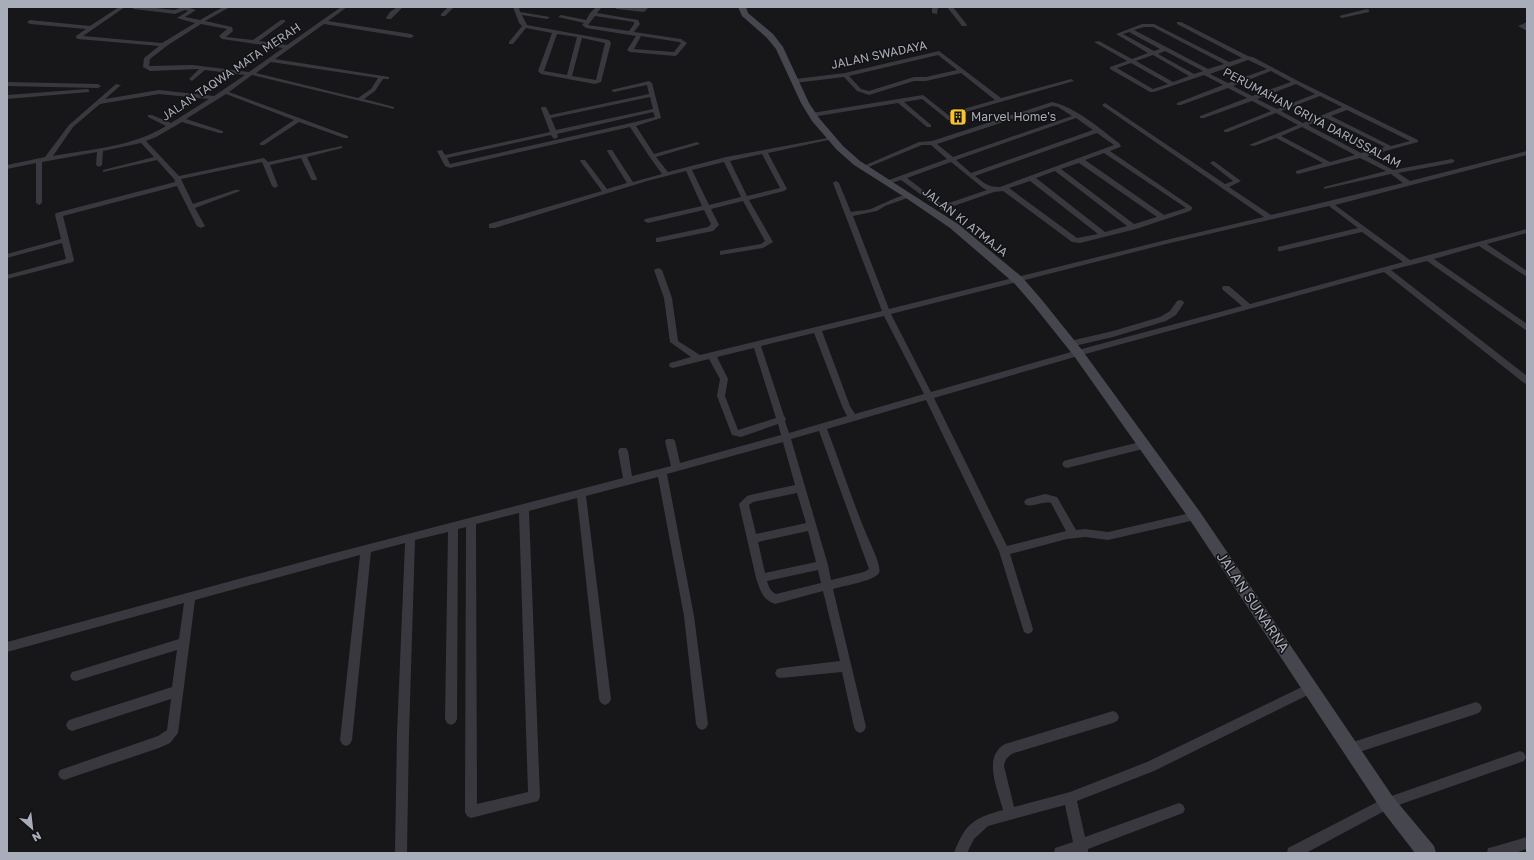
<svg xmlns="http://www.w3.org/2000/svg" width="1534" height="860" viewBox="0 0 1534 860" font-family="'Golos Text',sans-serif">
<rect width="100%" height="100%" fill="#171719"/>
<g fill="none" stroke-linecap="round" stroke-linejoin="round">
<path fill="#38383e" fill-rule="evenodd" d="M119 7H125L83 36 162 43 195 23 177 18 188 11 185 10 175 14 134 9 131 7H147L174 10 182 7H187L196 10 185 17 200 20 223 7H230L205 21 232 27 233 31 226 37 253 40 281 20H285V22L259 41 287 45 341 7H347L328 21 411 34 414 36 411 38 324 24 275 59 389 77V79H383L375 91 364 99 394 107V109L252 75 229 92 348 136V138H344L299 122 264 145H260V143L294 120 226 94 186 119 223 131V133H219L182 122 156 137 146 141 179 176 264 158 268 162 342 146V148L307 157 317 179 316 180H312L311 179 301 158 270 165 278 186 275 188 272 186 262 162 181 179 193 204 235 190H239L240 191 195 208 205 226 201 228 197 226 177 186 63 216 74 260 73 262 7 279V275L66 259 62 243 7 258V254L61 239 55 215 56 213 175 182 174 179 157 160 103 172V170L154 157 141 143 103 151 102 165 99 167 96 165 97 152 42 162V203L39 205 36 203V163L7 169V165L45 157 69 125 116 84 121 85 105 99 159 90 214 96 245 75 205 70 192 81 189 79 199 69 150 71 143 67 144 58 159 46 78 39 76 38V36L86 29 30 24 27 22 30 20 90 26ZM201 24 227 29 219 36 222 39 283 48 249 72 193 65 149 66 150 59 168 45ZM271 62 378 78 371 89 358 98 256 73ZM159 94 209 99 171 123 152 115H148V117L166 126C132 147 91 149 53 156L73 127 100 104Z
M397 7H403L391 19H387L386 18 390 12Z
M448 7H454L445 16H441V14Z
M513 7H519L520 12 550 17 547 19 522 15 527 25 609 40 611 43 601 82 595 84 541 74 538 71 552 33 526 28 513 44H509V42L522 26 519 23ZM557 34 577 37 567 75 544 71ZM582 38 605 43 596 80 572 76Z
M596 7H602L597 13 638 20 640 24 634 32 681 39 687 43 677 55 675 56 630 52 627 50 636 36 586 28 582 25 584 23 558 17 561 15 586 20 590 13ZM595 16 634 22V24L629 31 588 25ZM641 36 679 42 681 43 674 52 634 49Z
M614 7 643 8 649 7 644 12 617 9Z
M932 7H938L937 14 932 13Z
M947 7H953L967 25 966 26H962Z
M1367 9 1369 10V12L1342 18 1339 16Z
M1177 22H1181L1248 56 1253 57 1298 81 1418 140V142L1367 156 1393 170 1452 159 1455 161 1452 163 1398 173 1410 181 1527 151V155L1335 205 1410 260 1527 229V233L1487 244 1527 271V277L1479 246 1434 259 1527 324V331L1427 261 1391 270 1527 376V384L1524 383 1384 272 1078 356 934 398 1007 546 1066 531 1051 503C1042 501 1034 507 1026 505L1024 502 1026 499 1045 494 1057 497 1076 530 1085 529 1108 532 1195 512 1198 513 1200 516 1198 519 1195 520 1108 540 1085 537 1067 539 1010 554 1033 629 1032 632 1028 634 1024 632 1023 629 999 551 926 400 827 429C841 465 853 503 868 538 871 545 882 567 879 573 874 581 843 586 833 589L866 727 864 731 860 733 856 731 854 727 842 672 781 678 777 677 775 673 777 669 781 668 840 661 823 591 775 604C762 599 760 590 756 578L739 504 747 496 750 495 795 485 783 442 667 474 694 616 708 724 706 728 702 730 698 728 696 724 684 616 658 477 586 496 611 699 609 703 605 705 601 703 599 699 577 498 529 511 540 797 538 801 471 818 467 816 465 812 466 527 458 529 457 719 455 723 451 725 447 723 445 719 448 532 415 540 409 734 407 853H395L397 734 405 543 371 552 352 740 350 744 346 746 342 744 340 740 360 555 195 600 178 733 170 743 159 748 64 780 60 778 58 774 60 770 158 736 167 730 171 699 72 731 68 729 66 725 68 721 72 719 172 687 177 650 76 681 72 680 70 676 72 672 76 671 179 639 184 603 7 652V642L331 554 623 478 618 451 620 448H626L628 451 632 476 671 466 665 441 667 439H673L675 441 680 463 781 435 778 424 741 437 732 435 717 396 720 379 709 359 673 368 670 367 669 365 670 363 691 357 670 342 664 298 654 270 658 268 662 270 672 298 678 341 700 355 882 311 833 183 834 182 836 181 839 183 851 212C858 210 867 211 873 208 884 204 901 193 912 195L913 196 885 206 877 211 853 216 889 309 1166 240 1264 217 1103 106 1102 105 1105 103 1225 184 1233 181 1210 163 1213 161 1215 162 1241 181 1229 187 1271 215 1403 183 1391 174 1324 189V187L1386 171 1360 158 1298 174 1296 173V171L1323 163 1276 138 1254 146 1249 145 1298 125 1276 113 1228 132H1224V130L1271 111 1252 101 1204 118H1200V116L1247 98 1228 88 1181 105H1177V103L1223 85 1204 75 1154 92H1150L1110 69V67L1127 61 1094 42 1099 41 1132 59 1148 53 1116 34 1142 24H1154L1229 62 1242 58 1177 24ZM1144 27H1153L1224 64 1208 69 1134 30ZM1129 32 1160 49 1154 51 1123 34ZM1165 51 1203 71 1194 74 1158 54ZM1153 55 1189 76 1173 82 1136 61ZM1248 60 1267 69 1228 83 1210 74ZM1131 63 1168 84 1153 89 1117 68ZM1271 71 1291 82 1252 96 1233 86ZM1296 84 1315 94 1277 109 1257 99ZM1320 96 1342 107 1303 123 1281 111ZM1347 110 1410 141 1391 146 1331 116ZM1326 118 1385 147 1361 153 1308 125ZM1302 127 1355 155 1330 162 1281 136ZM1329 206 1358 228 1278 247V251H1281L1362 232 1403 262 1250 304 1229 286H1223L1222 288 1223 290 1242 306 1078 350 931 392 891 314 1166 244ZM884 316 924 394 855 414 850 406 822 331ZM814 333 842 406 847 416 789 433 785 421 786 419 784 416 761 346ZM754 348 776 418 738 430 725 396 728 379 717 357ZM819 431 869 569 864 572 831 580 828 565 791 439ZM797 493 806 523 756 534 749 505 753 502ZM519 513 528 792 477 804 476 524ZM808 531 816 562 765 573 758 542ZM818 570 821 583 776 594C770 591 769 587 767 581Z
M1527 22 1526 26 1527 31 1518 26Z
M939 51 1001 98 1071 79 1074 81 962 113 960 112V110L995 100 961 73 926 81H914L869 95 857 91 844 77 795 83 792 81 795 79 845 73ZM938 55 957 70 926 77H914L869 91 861 89 849 76Z
M649 81 652 83 661 118 636 126 654 154 697 142 700 144 656 157 668 172 726 157 833 137V139L768 153 787 189 784 191 749 200 773 242 763 248 720 255V251L761 244 765 241 743 201 711 209 719 225 713 231 659 242H656V238L708 227 711 224 704 210 648 223 644 221 645 219 702 206 686 171 647 181 495 228H489V224L602 191 580 161 581 160H585L607 189 627 183 607 151 608 150H612L633 182 662 174 649 156 630 127 450 168 445 166 437 151 442 150 445 155 550 132 541 108 542 107H546L550 115 649 94 647 85 614 92 611 90ZM650 97 653 109 556 130 551 118ZM653 112 655 117 631 123 450 164 447 158 551 135 553 138 555 139 558 137 557 134ZM762 154 780 188 747 196 730 161ZM724 162 741 197 709 205 692 170Z
M7 82 98 84 101 86 98 88 7 86Z
M87 89 89 90V92L7 99V95Z
M923 95 952 118V120H948L922 99 904 102 931 125V127H927L898 103 812 117 809 115 812 113Z
M1052 102C1077 108 1099 128 1119 143L1121 146 1120 147 1110 151 1192 207V209L1190 211 1136 229 1080 243 1072 242 1003 191 994 192 942 210 901 180 888 184 886 183V181L947 159 931 145H922L866 168 864 169 861 167 919 142 932 141ZM1052 106 1058 107 1072 116 953 157 937 144ZM1076 118 1093 130 971 173 956 160ZM1097 133 1114 145 1000 187C989 188 983 182 975 176ZM1104 153 1186 208 1164 215 1085 160ZM951 162 983 188 987 190 943 205 907 178ZM1079 163 1157 217 1134 224 1061 169ZM1055 171 1127 226 1105 232 1036 178ZM1030 181 1098 234 1077 238 1009 188Z
M1180 300 1183 301 1184 303 1176 315 1166 321 1113 337 1070 347 1066 344 1070 341 1113 331 1160 317 1170 311 1177 301Z
M1144 441 1147 442 1149 445 1147 448 1067 468 1064 467 1062 464 1064 461 1067 460Z
M1310 683 1314 684 1316 688 1314 692 1154 771 1077 801 1085 837 1179 803 1183 805 1185 809 1183 813 1088 849V853H1054L1055 848 1073 842 1065 805 988 826 974 839 967 853H954C965 824 973 818 1003 810 998 790 982 757 1005 744L1113 711 1117 713 1119 717 1117 721 1113 723 1014 753C1008 756 1005 759 1004 766L1014 807 1070 792 1147 762Z
M1476 702 1480 704 1482 708 1480 712 1476 714 1350 755 1346 753 1344 749 1346 745 1350 743Z
M1520 751 1524 753 1526 757 1524 761 1390 808 1306 853H1287L1288 848 1383 799Z
M1527 837V849L1515 853H1487L1488 848 1493 847Z"/>
<path fill="#46474e" fill-rule="evenodd" d="M738 7H746L748 13 773 34 783 47 809 103 819 118 843 146 860 161 958 224 1022 277 1042 300 1082 350 1200 512 1393 797 1434 846 1436 853H1415L1381 809 1190 520 1074 356 1034 306 1014 283 950 228 906 198 854 165 837 150 812 121 801 103 776 49 767 38 742 16Z"/>
</g>
<defs>
<g id="building-square" transform="scale(0.9)"><rect x="-9" y="-9" width="18" height="18" rx="4" fill="#f7c331" stroke="#121214"/><path d="M-4-6H4V6H1V3H-1V6H-4ZM-2.5-4.3h1.7v1.8h-1.7ZM.8-4.3h1.7v1.8H.8ZM-2.5-1h1.7V.8h-1.7ZM.8-1h1.7V.8H.8Z" fill="#111"/></g>
</defs>
<g fill-rule="evenodd">
<use href="#building-square" x="958" y="117"/>
</g>
<g text-anchor="middle" stroke-width="3" stroke-linejoin="round" paint-order="stroke">
<g font-size="12" fill="#a9acb9" stroke="#121214">
<text transform="translate(879 55) rotate(-12)" y="4">JALAN SWADAYA</text>
<text transform="translate(231 72) rotate(-34)" y="4">JALAN TAQWA MATA MERAH</text>
<text transform="translate(1312 118) rotate(28)" y="4">PERUMAHAN GRIYA DARUSSALAM</text>
<text transform="translate(965 222) rotate(38)" y="4">JALAN KI ATMAJA</text>
</g>
<g font-size="12" fill="#a9acb9" stroke="#121214" text-anchor="start">
<text x="971" y="121">Marvel Home's</text>
</g>
<g font-size="14" fill="#a9acb9" stroke="#121214">
<text transform="translate(1253 602) rotate(56)" y="5">JALAN SUNARNA</text>
</g>
</g>
<rect width="1534" height="860" fill="none" stroke="#a9acb9" stroke-width="16"/>
<g transform="translate(32 828) rotate(152)" stroke="#121214" stroke-width="3" paint-order="stroke">
<path d="M0-3L7 15L0 10L-7 15Z" fill="#a9acb9"/>
<text y="-6" font-size="11" font-weight="bold" text-anchor="middle" fill="#a9acb9">N</text>
</g>
</svg>
